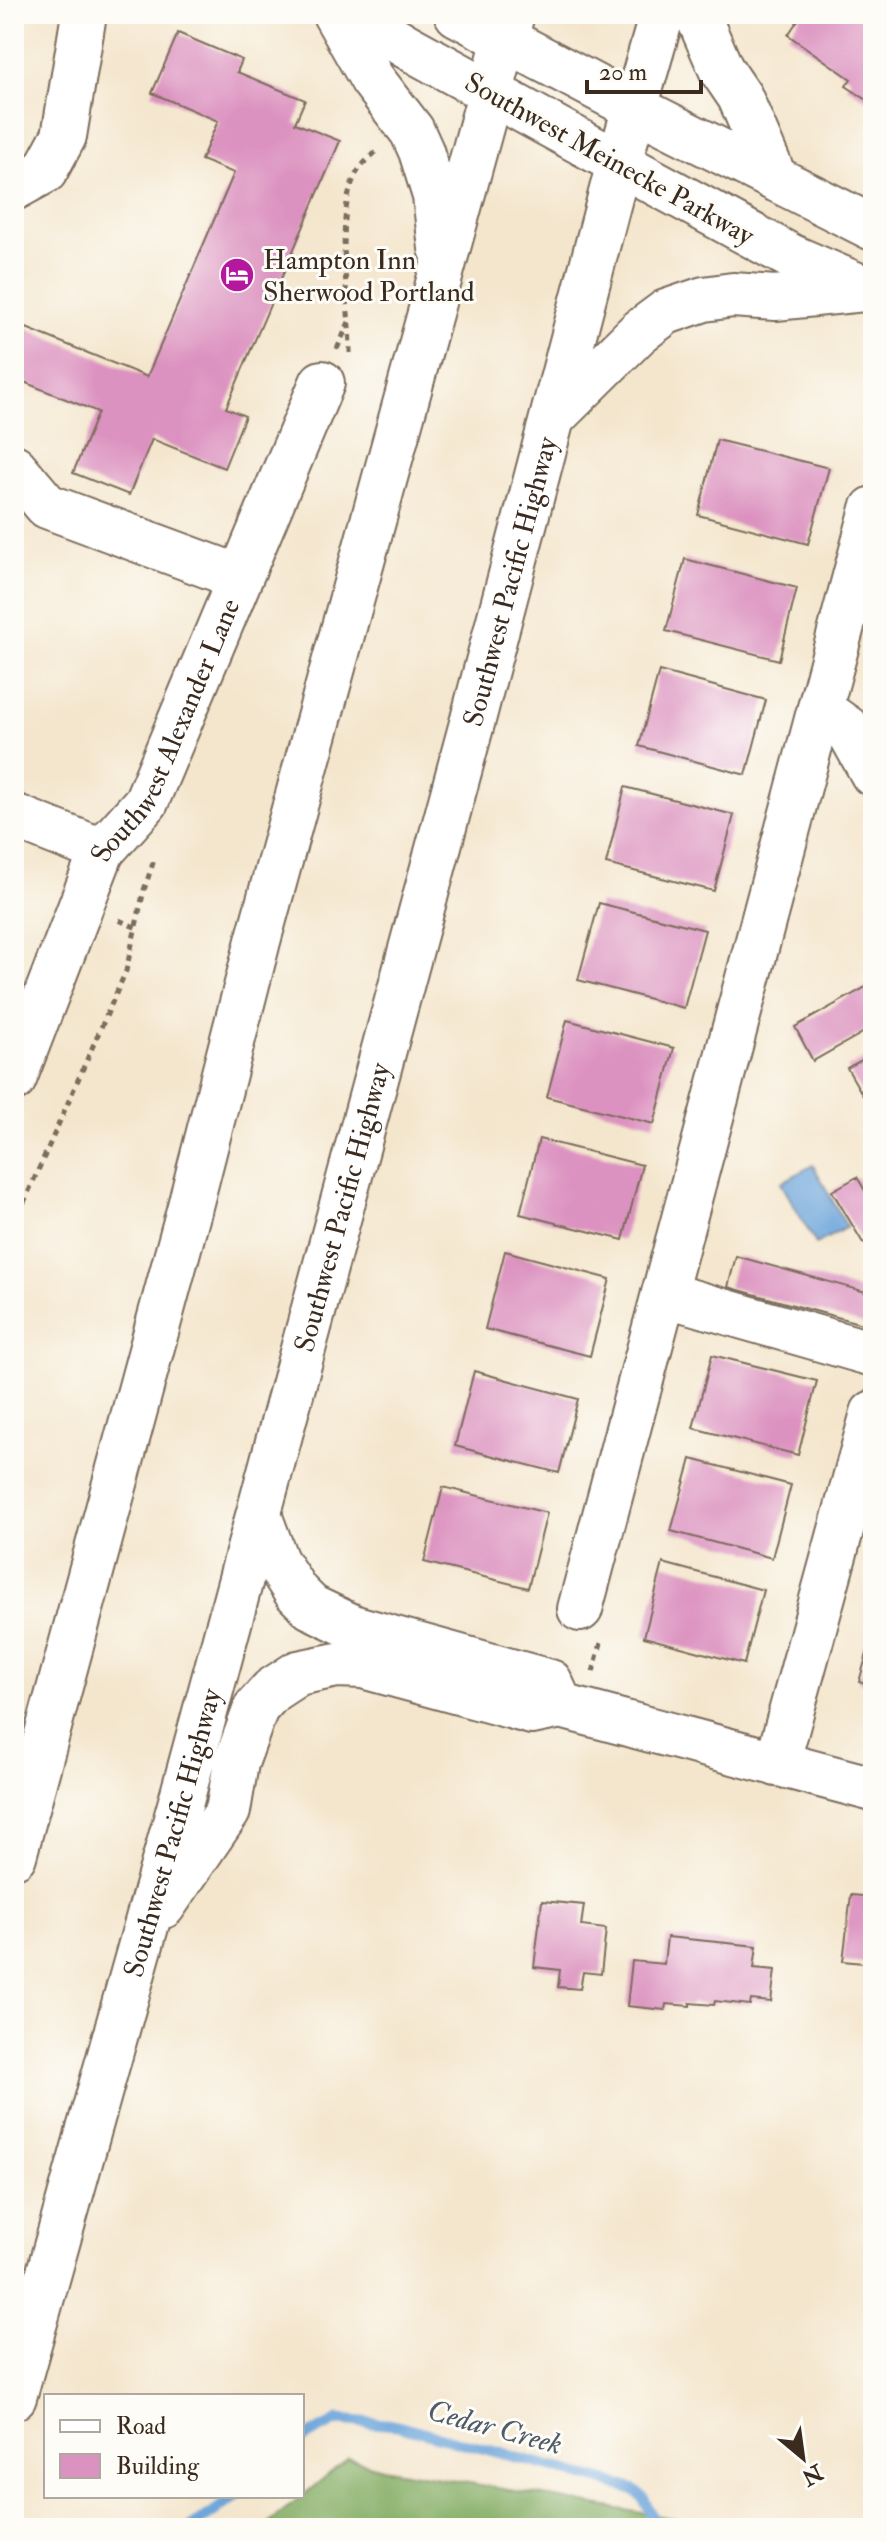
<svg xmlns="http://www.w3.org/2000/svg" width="887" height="2542" viewBox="0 0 887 2542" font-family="'IM FELL Double Pica',serif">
<rect width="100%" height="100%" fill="#fdfcf7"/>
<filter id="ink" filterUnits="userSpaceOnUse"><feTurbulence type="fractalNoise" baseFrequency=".0125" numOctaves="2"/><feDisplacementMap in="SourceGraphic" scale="16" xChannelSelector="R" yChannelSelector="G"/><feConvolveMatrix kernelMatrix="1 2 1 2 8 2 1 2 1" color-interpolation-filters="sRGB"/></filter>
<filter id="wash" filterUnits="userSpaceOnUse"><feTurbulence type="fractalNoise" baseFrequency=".006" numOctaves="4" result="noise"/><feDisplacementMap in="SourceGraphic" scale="32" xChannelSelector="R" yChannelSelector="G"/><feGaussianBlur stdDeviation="1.8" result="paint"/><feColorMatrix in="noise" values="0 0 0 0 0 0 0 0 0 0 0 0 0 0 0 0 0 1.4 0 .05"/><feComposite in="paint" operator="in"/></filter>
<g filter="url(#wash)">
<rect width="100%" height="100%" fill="#f4e6cd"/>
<path fill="#84ad65" stroke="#606c42" stroke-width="2" d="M348 2458 382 2468 728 2528H264Z"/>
<path fill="#6ca4da" stroke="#54677c" stroke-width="2" d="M813 1165 847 1227 816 1244 781 1183Z"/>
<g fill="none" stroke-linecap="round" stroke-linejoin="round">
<path stroke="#6ca4da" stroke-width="11" d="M302 2439 338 2420 397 2425 633 2489 643 2497 657 2528
M190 2528 237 2496"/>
</g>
<g id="blocks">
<path fill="#dc92c0" d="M802 14H873V104L846 86 851 79 788 35Z
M178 33 242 60 237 72 305 100 295 123 340 141 226 408 245 416 224 468 152 439 129 495 73 473 98 412 14 378V323L147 377 234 173 201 160 218 121 152 93Z
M717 440 829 468 808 544 698 515Z
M685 559 797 588 779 660 666 631Z
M659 671 766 700 746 775 639 746Z
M625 787 734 815 714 891 606 864Z
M599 903 705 930 684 1008 578 980Z
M873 983V1027L813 1061 795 1027Z
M567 1020 674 1048 654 1124 547 1097Z
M873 1054V1113L847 1068Z
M539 1139 642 1165 623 1240 520 1214Z
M857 1177 873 1204V1237L863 1243 832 1191Z
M505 1251 610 1279 590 1356 485 1329Z
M736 1256 873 1294V1327L728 1287Z
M712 1355 817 1381 798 1455 693 1428Z
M474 1371 578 1399 559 1473 455 1446Z
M691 1459 791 1485 772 1558 671 1531Z
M443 1487 547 1513 528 1588 424 1562Z
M663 1563 763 1590 744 1664 644 1637Z
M872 1636H873V1686L859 1682Z
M851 1895 873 1897V1964L843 1961Z
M542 1901 584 1905 581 1926 606 1929 601 1974 583 1972 580 1989 558 1987 560 1970 534 1967Z
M667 1937 757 1946 754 1968 775 1970 771 2002 751 2000 750 2005 715 2001 714 2005 690 2003V2006L666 2004 665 2010 627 2006 632 1961 664 1964Z"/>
</g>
</g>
<g filter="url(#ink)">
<use href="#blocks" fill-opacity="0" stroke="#7c6c5b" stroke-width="2"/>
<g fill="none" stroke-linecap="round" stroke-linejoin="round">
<g stroke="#7c6c5b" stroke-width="48">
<g id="minor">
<path d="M635 108 873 228"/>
<path d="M619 163 792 257 873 292"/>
<path d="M14 188 45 171 64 136 84 14"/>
<path d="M14 467 47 506 239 577"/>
<path d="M820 709 848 729 873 774"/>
<path d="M14 816 102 851"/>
<path id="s1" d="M14 1079 102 851 146 802 322 383"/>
<path d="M664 1294 873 1354"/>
<path d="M580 1609 873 509"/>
<path d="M561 1706 873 1789"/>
<path d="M777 1764 873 1413"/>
</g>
</g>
<g stroke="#7c6c5b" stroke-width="48">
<path id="major" d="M353 14 406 46 619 163
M457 14 635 108"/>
</g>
<g stroke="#7c6c5b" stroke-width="48">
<g id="highway">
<path d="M335 14 372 79 412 131 421 151 435 196 441 248"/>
<path d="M697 14 721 69 740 97 775 179"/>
<path d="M554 416 639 332 666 312 704 299 733 295 775 298 864 289"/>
<path d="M14 1856 188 1214 258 941 512 14"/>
<path d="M163 1906 228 1811 236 1763 256 1708 272 1690 298 1673 337 1665 363 1666 532 1712 561 1706 550 1682 355 1628 311 1607 296 1592 276 1561 259 1515"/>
<path id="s2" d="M14 2397 180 1805 475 712 619 163 662 14"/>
</g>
</g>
<path stroke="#7c6c5b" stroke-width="5" stroke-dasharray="6 6" stroke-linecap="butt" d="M337 349 349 322
M350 353C350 303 334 221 355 176 360 166 368 159 376 152
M119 920 137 928
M14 1225 126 971 144 890 155 857
M593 1672 601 1643"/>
<use href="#minor" stroke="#fff" stroke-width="44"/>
<use href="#major" stroke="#fff" stroke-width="44"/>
<use href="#highway" stroke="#fff" stroke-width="44"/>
</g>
</g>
<defs>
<g id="hotel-disc" transform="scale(1.8)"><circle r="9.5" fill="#b5179e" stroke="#fdfcf7"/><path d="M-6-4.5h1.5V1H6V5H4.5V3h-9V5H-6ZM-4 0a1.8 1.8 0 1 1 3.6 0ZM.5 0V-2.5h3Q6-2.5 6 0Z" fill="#fff"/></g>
</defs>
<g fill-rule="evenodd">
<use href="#hotel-disc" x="237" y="275"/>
</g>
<g text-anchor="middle" stroke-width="6" stroke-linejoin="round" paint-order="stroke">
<g font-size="28" fill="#3b2a1e" stroke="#fdfcf7">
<text transform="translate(610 158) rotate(29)" y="10">Southwest Meinecke Parkway</text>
<text dy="10" stroke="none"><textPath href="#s2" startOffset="1882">Southwest Pacific Highway</textPath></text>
<text dy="10" stroke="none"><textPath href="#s1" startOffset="382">Southwest Alexander Lane</textPath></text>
<text dy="10" stroke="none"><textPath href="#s2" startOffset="1234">Southwest Pacific Highway</textPath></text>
<text dy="10" stroke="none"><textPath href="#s2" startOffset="586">Southwest Pacific Highway</textPath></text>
</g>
<g font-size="28" fill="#3b2a1e" stroke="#fdfcf7" text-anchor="start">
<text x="263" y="269">Hampton Inn<tspan x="263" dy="32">Sherwood Portland</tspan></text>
</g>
<g font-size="30" font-style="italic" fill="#4f5b69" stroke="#fdfcf7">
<text transform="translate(495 2427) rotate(15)" y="10">Cedar Creek</text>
</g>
</g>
<rect width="887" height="2542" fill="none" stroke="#fdfcf7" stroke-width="48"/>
<rect x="44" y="2394" width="260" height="104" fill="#fdfcf7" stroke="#afa8a0" stroke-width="2"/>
<rect x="60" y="2420" width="40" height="12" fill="#ffffff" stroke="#afa8a0" stroke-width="2"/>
<text x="116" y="2434" font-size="24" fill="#3b2a1e">Road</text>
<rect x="60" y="2454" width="40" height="24" fill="#dc92c0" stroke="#afa8a0" stroke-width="2"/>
<text x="116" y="2474" font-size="24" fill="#3b2a1e">Building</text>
<g transform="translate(803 2458) rotate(151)" stroke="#fdfcf7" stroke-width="6" paint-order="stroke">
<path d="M0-6L14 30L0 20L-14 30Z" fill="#3b2a1e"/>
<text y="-12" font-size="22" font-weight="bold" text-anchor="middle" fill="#3b2a1e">N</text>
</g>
<path d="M587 80v12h114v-12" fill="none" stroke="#3b2a1e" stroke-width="4"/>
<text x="599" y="80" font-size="24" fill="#3b2a1e" stroke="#fdfcf7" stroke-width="6" paint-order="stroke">20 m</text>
</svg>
